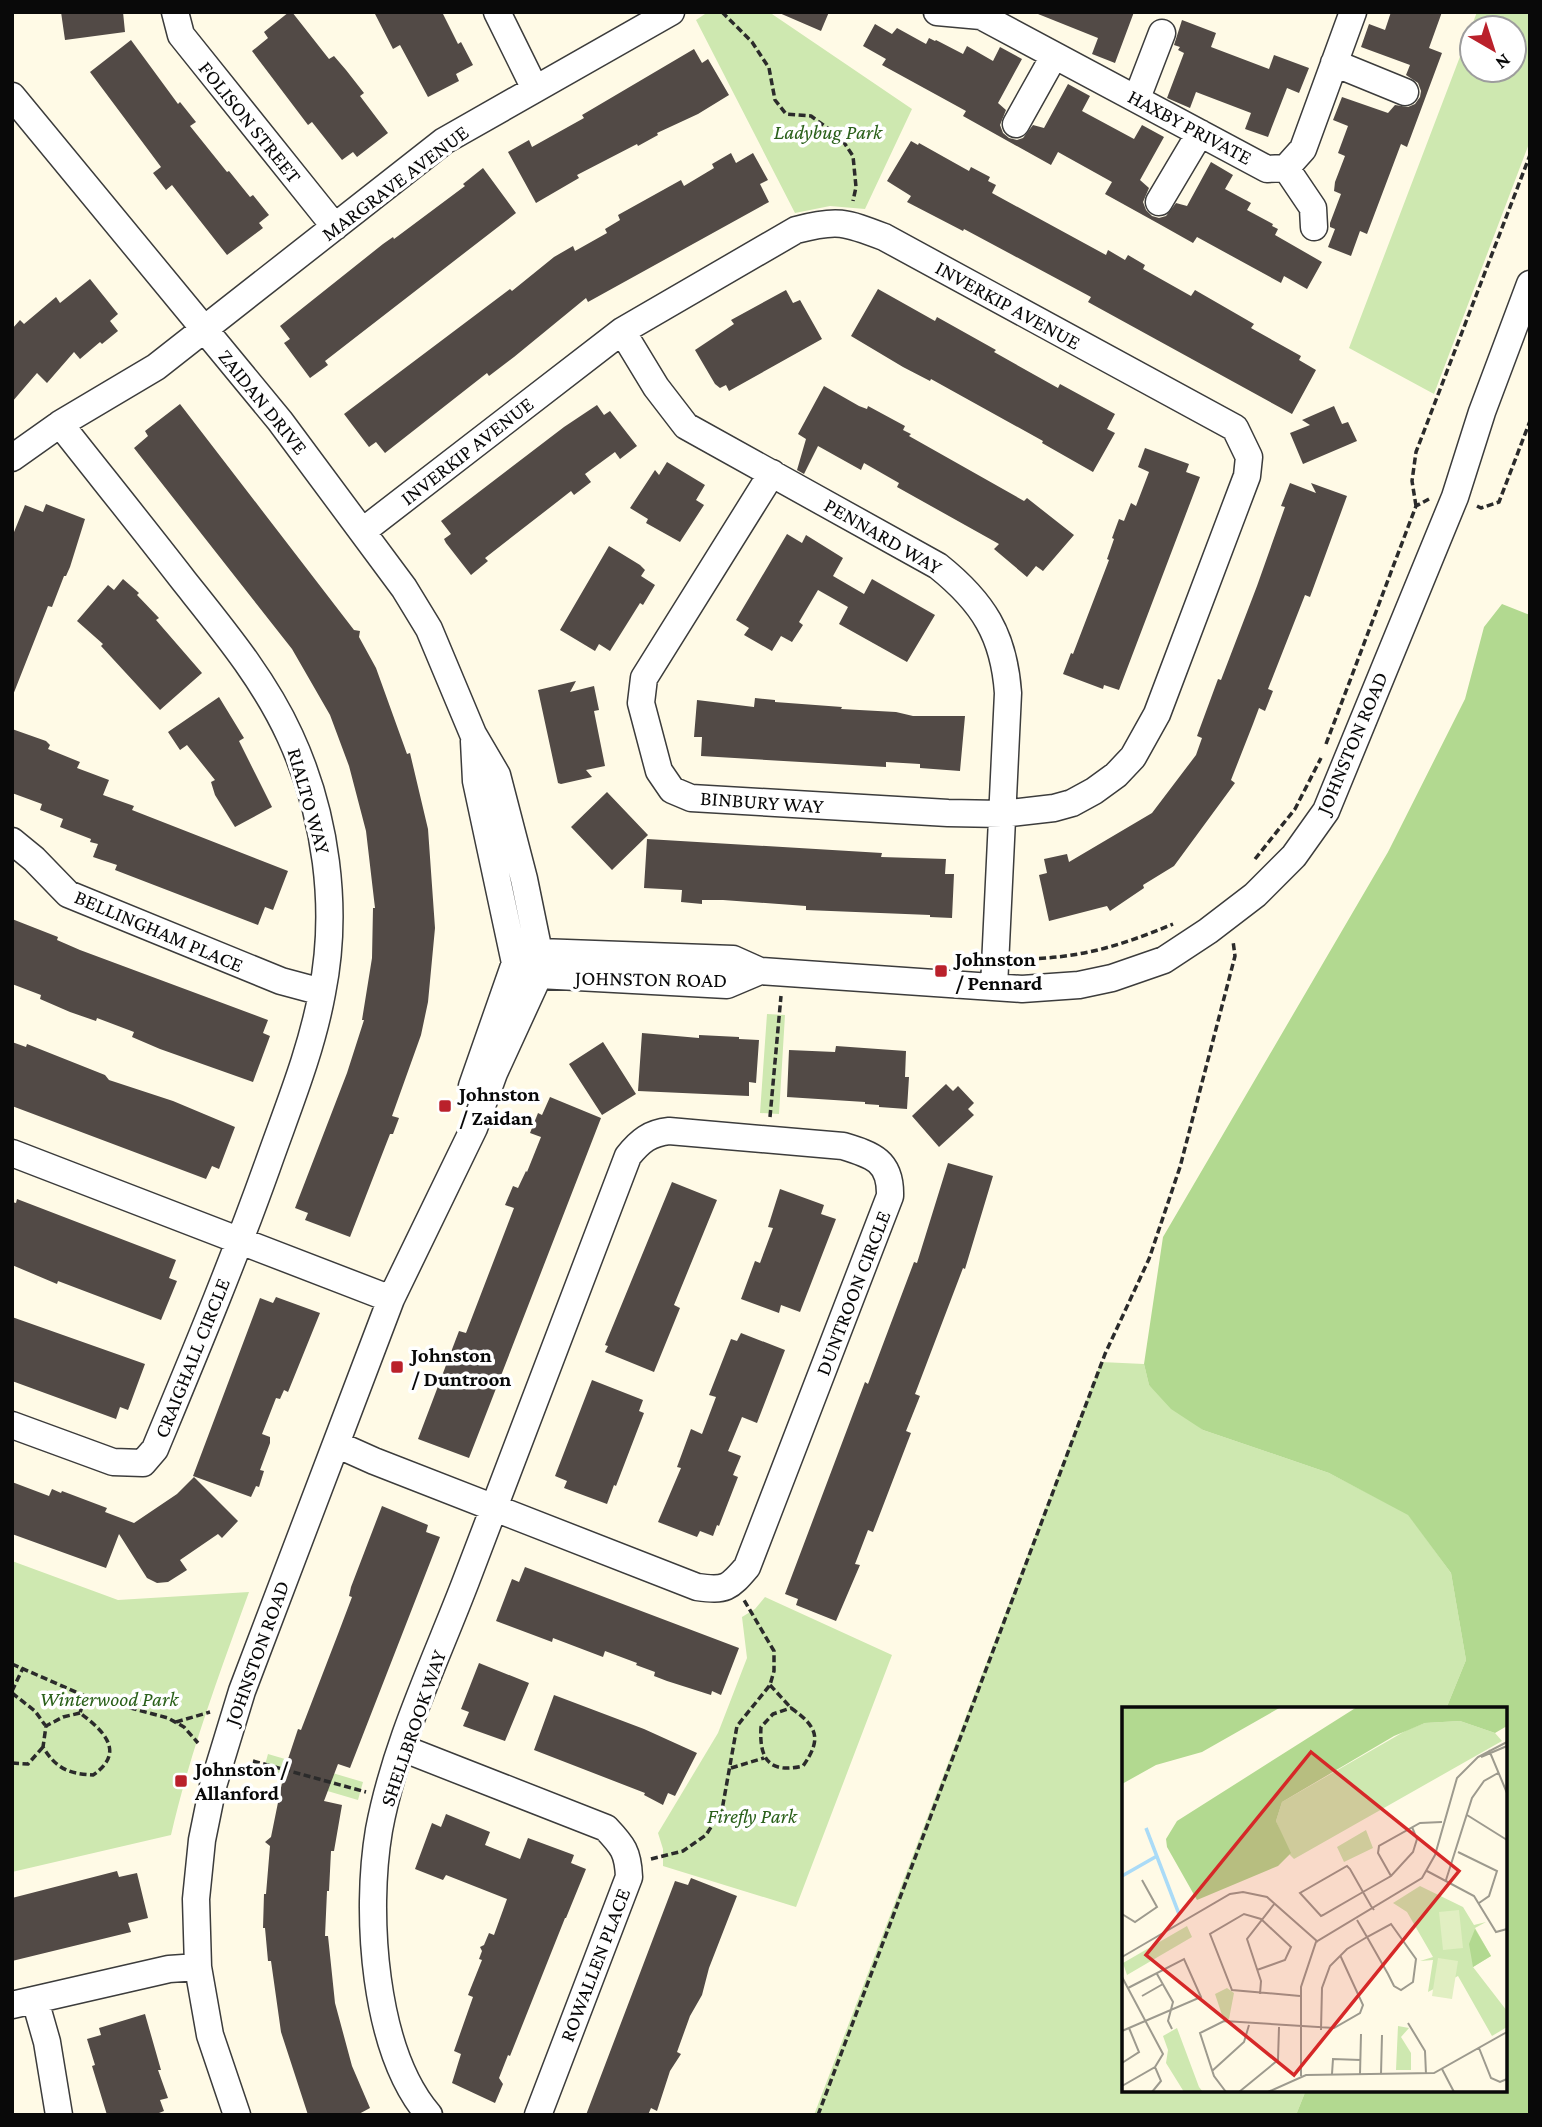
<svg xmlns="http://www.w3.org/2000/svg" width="1542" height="2127" viewBox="0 0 1542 2127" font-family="'Crimson Pro',serif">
<rect width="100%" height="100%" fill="#fffae6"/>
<path fill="#cee8b0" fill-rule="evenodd" d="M708 12H769L912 109 865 209 830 206 795 213 696 20Z
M1477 12H1530V141L1434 394 1349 348ZM1472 28H1514V70H1472Z
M767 1014 785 1015 779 1114 760 1113Z
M1101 1362 1144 1364 1149 1385 1203 1430 1329 1473 1408 1514 1451 1573 1466 1660 1446 1709H1124V2090H1306L1296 2115H814Z
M12 1561 118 1600 249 1592C220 1672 190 1752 171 1835L12 1872Z
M765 1597 892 1655 796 1907 663 1866V1849L658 1833 718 1733 747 1658 742 1617 755 1609Z
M268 1754 363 1782 358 1800 263 1772Z"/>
<path fill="#b2d990" d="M1502 604 1530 615V2115H1296L1306 2090H1505V1709H1446L1466 1660 1451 1573 1408 1515 1329 1473 1203 1430 1171 1409 1149 1385 1144 1364 1163 1237 1388 852 1465 699 1484 627Z"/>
<path fill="#524a46" d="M61 12H123L125 32 65 40Z
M289 12H292L329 59 334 56 346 70 364 93 360 96 388 133 357 157 353 152 342 160 312 122 308 125 252 51 268 38 264 32Z
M374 12H442L458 44 461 42 473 65 456 74 459 81 428 97 400 45 393 49Z
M777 12H829L821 31Z
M1033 12H1134L1115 63 1092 54 1098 38Z
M1391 12H1442L1429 48 1442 53 1407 147 1401 144 1367 234 1360 231 1351 256 1328 247 1335 229 1330 227V223L1341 194 1334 191 1335 182 1345 156 1338 153 1348 126 1333 120 1342 97 1388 113 1395 105 1408 107 1415 104 1420 97 1421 91 1418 83 1406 75 1410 65 1361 47 1369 24 1385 30Z
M1182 20 1216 33 1211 47 1269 69 1274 55 1309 68 1299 93 1287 88 1268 137 1245 129 1251 113 1196 92 1190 108 1167 98 1184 53 1178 50 1180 47 1174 45Z
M875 24 892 34 897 28 926 44 929 38 935 41 936 40 963 54 967 46 993 61 1000 47 1022 59 998 103 1006 110 1000 125 1003 133 1009 138 1017 140 1023 138 1033 125 1044 128 1068 84 1090 96 1082 111 1134 139 1142 125 1164 137 1140 180 1149 188 1143 202 1146 210 1152 216 1159 218 1166 216 1176 203 1187 206 1211 162 1233 175 1225 189 1251 203 1247 210 1273 224 1272 226 1278 229 1275 235 1322 262 1307 289 1284 276 1281 283 1197 237 1193 243 1161 225 1105 194 1112 182 1058 152 1051 165 963 116 966 111 882 65 886 59 863 46Z
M131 40 178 104 180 102 196 122 190 126 227 172 229 171 250 197 253 195 269 215 259 223 263 228 227 255 172 185 166 190 153 173 161 167 90 72Z
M694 49 702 63 708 59 729 95 698 114 657 133 658 135 638 146 637 144 577 175 579 178 536 203 508 152 529 140 532 147 584 118 582 115Z
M911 141 918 145 919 143 969 171 971 167 990 177 988 181 996 185 992 193 1106 255 1108 250 1125 260 1128 255 1145 265 1143 269 1191 296 1195 290 1254 324 1251 328 1301 356 1299 360 1316 370 1292 414 1088 302 1091 297 964 229 963 231 907 202 911 196 887 181Z
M731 153 736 163 753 153 768 180 760 184 769 202 588 302 586 298 514 357 489 376 487 373 385 453 376 442 369 447 344 414 510 289 512 291 554 257 573 246 575 251 607 233 605 229 620 220 618 215 681 180 684 186 714 168 712 164Z
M483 168 516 213 325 361 328 365 310 378 284 343 290 339 280 326 383 244 393 237 394 239 465 186 463 184Z
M90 279 118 314 110 321 118 331 102 344 100 342 80 359 74 352 47 383 37 373 12 402V329L20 320 24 324 56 297 60 303Z
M878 289 935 321 937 317 996 350 994 352 1058 388 1060 384 1115 414 1107 429 1115 433 1093 472 1042 443 1043 441 931 379 930 381 903 367 851 336Z
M786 290 793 303 800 300 822 339 729 391 726 385 720 388 715 384 695 350 734 324 731 320Z
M824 386 859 406 867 409 868 406 905 426 903 430 911 434 909 436 1024 501 1027 498 1074 535 1043 571 1036 566 1027 577 994 549 999 544 897 487 899 483 864 463 861 470 818 446 804 474 797 470 806 439 798 434Z
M180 404 354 630 360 631 359 637 376 668 407 754 410 753 428 829 435 928 428 1002 421 1035 392 1116 399 1118 393 1134H390L350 1237 305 1220 308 1213 295 1208 347 1073 364 1020H362L372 958 373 908H375L366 831 349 766 330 715 292 649 134 448 148 436 145 431Z
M597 405 604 415 610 411 637 446 620 459 615 452 585 474 591 482 574 495 571 491 557 502 485 558 488 561 471 575 446 543 444 539 451 534 441 521 564 427Z
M1334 406 1342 424 1348 422 1357 441 1303 464 1290 433 1310 425 1302 420Z
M1145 448 1189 464 1186 472 1200 477 1119 690 1104 685 1103 689 1063 674 1071 653 1073 654 1109 560 1107 559 1114 539 1112 538 1119 519 1124 521 1131 503 1136 506 1149 472 1138 467Z
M667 462 705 485 696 500 704 505 680 542 646 523 648 519 630 508 655 470 659 475Z
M1290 483 1316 493 1311 483 1347 496 1310 597 1305 595 1268 689 1273 691 1265 711 1259 708 1253 724 1231 780 1235 783 1174 866 1143 885 1144 888 1110 911 1107 906 1049 921 1039 875 1047 873 1044 859 1067 854 1069 862 1152 813 1196 755 1202 738 1197 736 1218 679 1221 680 1257 586 1285 507 1281 506Z
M46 504 85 519 70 567 66 576H64L52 607 48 606 13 695 12 537 25 505 43 512Z
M787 534 802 543 806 535 843 558 833 576 864 594 872 579 935 615 907 662 839 624 848 607 818 590 799 622 803 625 792 642 781 636 772 651 744 635 749 628 736 620Z
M609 546 640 565 645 570 641 576 655 585 643 605 640 603 610 651 599 644 595 651 560 630Z
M123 579 139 593 137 595 159 618 156 620 202 673 160 710 101 646 103 644 77 621 108 585 114 590Z
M576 681 570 692 594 686 599 710 594 711 605 766 586 770 592 777 561 784 558 783 538 690Z
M219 697 244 738 239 741 272 807 235 827 215 795 211 782 215 780 187 745 180 750 168 732Z
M755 698 775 700V702L842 707 841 709 896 712 913 716H965L960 771 920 768V764L886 762V767L701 756 702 737H694L697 700 754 707Z
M12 729 46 741 50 745 48 749 80 762 77 768 109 780 103 795 134 806 132 810 288 871 273 910 265 907 258 925 115 870 117 865 93 857 98 844 90 842 91 839 60 827 63 819 40 810 42 804 12 793Z
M607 792 648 835 612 870 571 827Z
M647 839 882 853 881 857 946 859 945 874H954L952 918 930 917V915L806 910V906L723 900H702V904L681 902 682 890 644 888Z
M12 919 58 937 57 940 80 950 268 1020 263 1033 270 1036 253 1082 160 1049 132 1037 134 1032 97 1018 96 1021 70 1012 40 999 41 995 12 984Z
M642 1033 699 1038V1035L739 1037V1039L759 1040 756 1083 749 1082V1096L638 1091Z
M12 1042 26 1047 27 1044 105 1075 109 1080 173 1101 235 1127 219 1169 212 1166 206 1179 12 1106Z
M603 1042 636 1094 602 1115 569 1064Z
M836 1046 906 1051 905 1077H909L907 1109 879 1107V1105L865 1104V1102L787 1097 789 1050 835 1052Z
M946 1084 953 1091 958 1086 974 1103 968 1109 974 1115 939 1147 912 1116Z
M550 1097 601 1118 469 1458 418 1439 459 1331 466 1333 514 1208 505 1205 513 1186 518 1188 526 1171 527 1172 541 1137 530 1133 538 1113 542 1115Z
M948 1163 993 1176 965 1269 963 1268 915 1394 920 1396 906 1431 911 1433 873 1532 868 1530 855 1564 860 1565 836 1621 796 1605 798 1599 785 1594 865 1382 868 1384 914 1262 917 1263Z
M672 1182 717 1200 674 1305 680 1308 654 1372 605 1352 608 1346 605 1345Z
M780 1189 824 1205 821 1214 836 1219 800 1312 781 1305 779 1313 741 1299 755 1261 760 1263 773 1228 768 1227Z
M17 1199 176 1260 169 1278 177 1281 161 1320 58 1281 57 1284 12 1265V1202L16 1203Z
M276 1297 320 1313 288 1392 284 1390 280 1399 276 1398 262 1434 270 1437V1443L260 1470 264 1471 259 1487 256 1486 251 1497 193 1476 260 1298 273 1303Z
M12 1317 145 1364 128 1410 120 1407 116 1419 12 1381Z
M741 1333 785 1350 757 1423 742 1417 728 1451 741 1456 733 1475 738 1477 719 1526 717 1525 713 1536 700 1531 697 1537 658 1522 681 1468 677 1467 691 1429 702 1434 716 1397 709 1395 731 1339 737 1341Z
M592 1380 643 1400 639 1411 644 1413 616 1486 614 1485 607 1504 564 1488 567 1481 555 1476Z
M194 1477 238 1521 222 1538 218 1534 180 1560 187 1570 168 1582 157 1583 147 1578 119 1534 106 1568 12 1534V1482L49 1496 52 1489 61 1493 62 1491 107 1508 105 1512 134 1523 177 1494Z
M382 1506 428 1525 426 1532 440 1537 350 1768 338 1764 324 1801 342 1805 334 1851H331L329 1891H327L325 1936H328L335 2003 352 2066 370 2108 357 2115H308L281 2032 271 1961H268L265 1928H263L264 1894H266L270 1846 265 1842 271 1837 285 1768 298 1729 301 1730 338 1634 352 1597 349 1596 351 1587Z
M525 1567 739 1648 721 1695 712 1691 711 1695 667 1681 654 1676 655 1672 636 1665 637 1663 605 1651 603 1657 553 1638 552 1642 496 1621 512 1579 519 1582Z
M479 1663 529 1683 505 1741 463 1726 469 1712 461 1709Z
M554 1695 644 1729 697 1753 675 1796 668 1793 663 1805 644 1795 645 1793 534 1750Z
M446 1814 490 1832 485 1845 520 1859 528 1838 574 1855 571 1863 586 1869 566 1918H565L510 2056 508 2055 499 2078 503 2084 495 2103 452 2083 461 2054 454 2051 473 1997 468 1995 482 1960 479 1959 482 1951 480 1947 484 1945 489 1933 494 1935 507 1899 446 1875 443 1880 415 1869 432 1823 441 1827Z
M117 1871 119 1877 137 1873 148 1918 128 1923 131 1932 12 1961V1898Z
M691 1878 737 1896 709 1968 702 1995 690 2016 677 2052 681 2054 670 2071 657 2111 651 2108 648 2115H586L675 1881 688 1885Z
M145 2014 161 2070H158L168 2098 160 2100 164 2111 154 2115H107L92 2066 95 2065 87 2039 101 2035 99 2028Z"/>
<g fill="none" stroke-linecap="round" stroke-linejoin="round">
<g stroke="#3c3c3c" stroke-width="29">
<path id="minor" d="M175 12 181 35 335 227
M497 12 535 89
M937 12 981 16 1267 169 1286 168 1303 149 1353 12
M1334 63 1405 92
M12 96 280 421 404 588 429 629 473 734 497 775 524 879 539 952V975L494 1073 474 1128 391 1299 242 1691 213 1786 202 1840 196 1899 198 1967 210 2035 237 2115
M1137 98 1162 33
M1016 124 1054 56
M1286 168 1313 208 1314 227
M1159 202 1200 133
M622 331 656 387 686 426 938 566C983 602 1004 635 1008 693L994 987
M12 458 60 424 156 367 444 141 671 12
M363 531 622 331 796 230C837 219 845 222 884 237L1235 428 1249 457 1247 476 1157 714 1133 757 1116 775 1094 791 1072 803 1054 808 1002 814 948 813 691 798 672 790 659 771 641 703 644 678 772 473
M474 741 476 781 515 963
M12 841 34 859 68 894 281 981 322 992
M525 968 539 975 727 985 760 971
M472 1086 515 963 539 952 733 959 760 971 1022 989 1079 985 1112 978 1164 960 1208 931 1255 895 1294 856 1326 811 1455 497 1482 412 1530 284
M12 1153 391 1299
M12 1425 113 1462 143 1463 155 1449C194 1355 233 1262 267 1167 287 1110 311 1053 322 993 339 908 326 814 290 736 264 679 223 630 184 581 143 528 101 476 60 424
M336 1444 374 1461 697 1587C726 1591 729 1588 747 1567L890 1196C891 1161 873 1155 843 1146L669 1131C650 1133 640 1141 628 1156 574 1297 520 1439 466 1581 435 1662 395 1744 379 1830 365 1912 373 2050 429 2115
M402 1748 606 1828C623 1846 628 1852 629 1877L538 2115
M35 2000 47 2042 59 2115
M12 2005 169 1969 198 1967"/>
</g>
<path stroke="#2b2b2b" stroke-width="3.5" stroke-dasharray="7 3.5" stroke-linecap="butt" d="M722 12 752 42 769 68 775 100 786 114 811 116 841 138 853 156 856 187 853 201
M1416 506 1412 481 1416 452 1530 155
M1477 506 1481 508 1499 502 1530 421
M1326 744 1416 506 1429 499
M1255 859 1295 809 1321 758
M1018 959C1077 959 1118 947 1173 924
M770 1117 781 996
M12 1664 85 1696 168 1718 184 1727 198 1743
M770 1685 791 1708
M12 1691 23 1668
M12 1693 35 1711 45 1725
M791 1708C818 1727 822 1739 803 1766 769 1774 759 1759 761 1727L773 1714Z
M80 1713 63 1717 46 1726 43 1747C56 1769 70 1774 93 1775 126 1752 104 1731 80 1713L85 1696
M176 1722 210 1712
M253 1761 366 1792
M12 1763 28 1764 43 1747
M731 1768 764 1758
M651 1859 683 1851 706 1835 722 1810 737 1726 770 1685 774 1671V1651L744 1600
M818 2115 1105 1354 1149 1259 1180 1167 1235 956 1233 941"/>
<use href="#minor" stroke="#fff" stroke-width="26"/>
</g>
<g fill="#ba212b" stroke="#fff" stroke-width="2.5">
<rect x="934" y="964" width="14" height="14" rx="3.5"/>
<rect x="438" y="1099" width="14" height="14" rx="3.5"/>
<rect x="390" y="1360" width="14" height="14" rx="3.5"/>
<rect x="174" y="1774" width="14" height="14" rx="3.5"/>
</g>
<g text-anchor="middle" stroke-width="7" stroke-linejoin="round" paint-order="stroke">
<g font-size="21" fill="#090909" stroke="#fff">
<text transform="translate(250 122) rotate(51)" y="7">FOLISON STREET</text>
<text transform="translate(1190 127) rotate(28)" y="7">HAXBY PRIVATE</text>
<text transform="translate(395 183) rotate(-37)" y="7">MARGRAVE AVENUE</text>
<text transform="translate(1008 305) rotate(29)" y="7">INVERKIP AVENUE</text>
<text transform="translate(263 402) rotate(51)" y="7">ZAIDAN DRIVE</text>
<text transform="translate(467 451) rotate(-38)" y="7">INVERKIP AVENUE</text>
<text transform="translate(883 536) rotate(30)" y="7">PENNARD WAY</text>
<text transform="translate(1352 743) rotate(-67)" y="7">JOHNSTON ROAD</text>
<text transform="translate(309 801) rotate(74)" y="7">RIALTO WAY</text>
<text transform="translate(762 802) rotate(4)" y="7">BINBURY WAY</text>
<text transform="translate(159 931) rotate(23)" y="7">BELLINGHAM PLACE</text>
<text transform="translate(651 979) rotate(1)" y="7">JOHNSTON ROAD</text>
<text transform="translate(853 1293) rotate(-69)" y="7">DUNTROON CIRCLE</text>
<text transform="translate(192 1358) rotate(-68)" y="7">CRAIGHALL CIRCLE</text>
<text transform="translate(257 1653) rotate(-70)" y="7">JOHNSTON ROAD</text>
<text transform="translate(413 1728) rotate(-71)" y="7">SHELLBROOK WAY</text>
<text transform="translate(595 1965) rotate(-69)" y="7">ROWALLEN PLACE</text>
</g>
<g font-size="21" font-style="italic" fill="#2a601a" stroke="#fff">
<text x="828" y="139">Ladybug Park</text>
<text x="109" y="1706">Winterwood Park</text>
<text x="752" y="1823">Firefly Park</text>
</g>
<g font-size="21" font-weight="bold" fill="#090909" stroke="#fff" text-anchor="start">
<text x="955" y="966">Johnston<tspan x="955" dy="24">/ Pennard</tspan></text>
<text x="459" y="1101">Johnston<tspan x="459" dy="24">/ Zaidan</tspan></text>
<text x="411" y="1362">Johnston<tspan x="411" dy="24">/ Duntroon</tspan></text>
<text x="195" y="1776">Johnston /<tspan x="195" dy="24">Allanford</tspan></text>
</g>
</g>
<g transform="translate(1122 1707)">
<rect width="385" height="385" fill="#fffae6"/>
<path d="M338 14 373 26 380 34 172 152 168 148 154 114 160 95 285 23 303 16ZM244 123 251 141 222 155 215 140ZM298 179 341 200 352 218 364 215 353 221 369 249 351 260 385 304V320L370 329 336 269 306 285 311 253 298 254 311 250 285 205 271 196ZM65 219 70 230 5 268 1 256ZM105 281 112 286 107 312 101 311 93 287ZM276 319 287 321 279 330 289 346V363H274ZM55 321 77 380 81 385H62L44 356 46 343 41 329Z" fill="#cee8b0"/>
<path d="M0 0H159L80 45 34 58 0 77ZM235 0H385V19L373 26 338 14 303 16 272 29 160 95 154 114 169 146 156 159 75 193 45 140 44 132 55 114ZM353 222 369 249 351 260 347 237Z" fill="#b2d990"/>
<path d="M337 203 341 241 321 243 317 205ZM316 251 336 254 330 292 310 289Z" fill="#e1efc2"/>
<path fill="none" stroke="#aadbf7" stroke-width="3.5" d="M24 121 57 207M0 169 35 149"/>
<path fill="none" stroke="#9d9a8e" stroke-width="2" d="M367 43 385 86M359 50 385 39M345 108 385 133M336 145 375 164 367 189 357 196M305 164 352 189 374 225 385 222M269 169 256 146 257 139 298 116 320 115M324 173 350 91 362 74 376 66M252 203 249 199 241 185 228 162 225 159 178 186 199 209 201 208 241 185 269 169 291 145 295 132 290 120M0 207 13 215 35 200 20 173M0 250 108 187 121 185 145 190 196 235M135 263 163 253 169 240 139 212 122 207 88 227 110 283 178 289M35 267 51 295 46 314 50 322M0 270 41 347 33 360 0 379M138 287 139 274 125 232 153 196M20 289 41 277M286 316 303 344 304 367M199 323 200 281 208 259 225 242 245 230 269 217 294 252 291 275 279 283 272 279 266 267 245 230 235 213M0 324 79 290 62 252 6 281M357 341 369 371 378 375 385 372M0 356 17 345 7 321M320 362 332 385M90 364 122 335 127 318M210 367 211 352 239 353M238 367 239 327M259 367 260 328M179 369V280L194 235 300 171 313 148 335 71 356 50 385 35M30 385 39 374 33 360M104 385 92 369 78 326 102 314 212 321 238 306 241 298 218 248M117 385 156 353 157 320M146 385 184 368 312 366 385 325M268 385H305"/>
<path fill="#d62828" fill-opacity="0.15" stroke="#d62828" stroke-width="3.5" d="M189 45 337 164 172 368 24 248Z"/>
<rect width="385" height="385" fill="none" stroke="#090909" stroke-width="3.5"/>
</g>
<rect width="1542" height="2127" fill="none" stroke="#090909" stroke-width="28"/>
<g transform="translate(1493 49) rotate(141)"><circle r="33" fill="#ffffff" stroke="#9d9d9d" stroke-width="2"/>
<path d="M0-5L12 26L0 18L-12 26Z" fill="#ba212b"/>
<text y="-10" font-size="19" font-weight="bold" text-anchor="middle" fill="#090909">N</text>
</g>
</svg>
